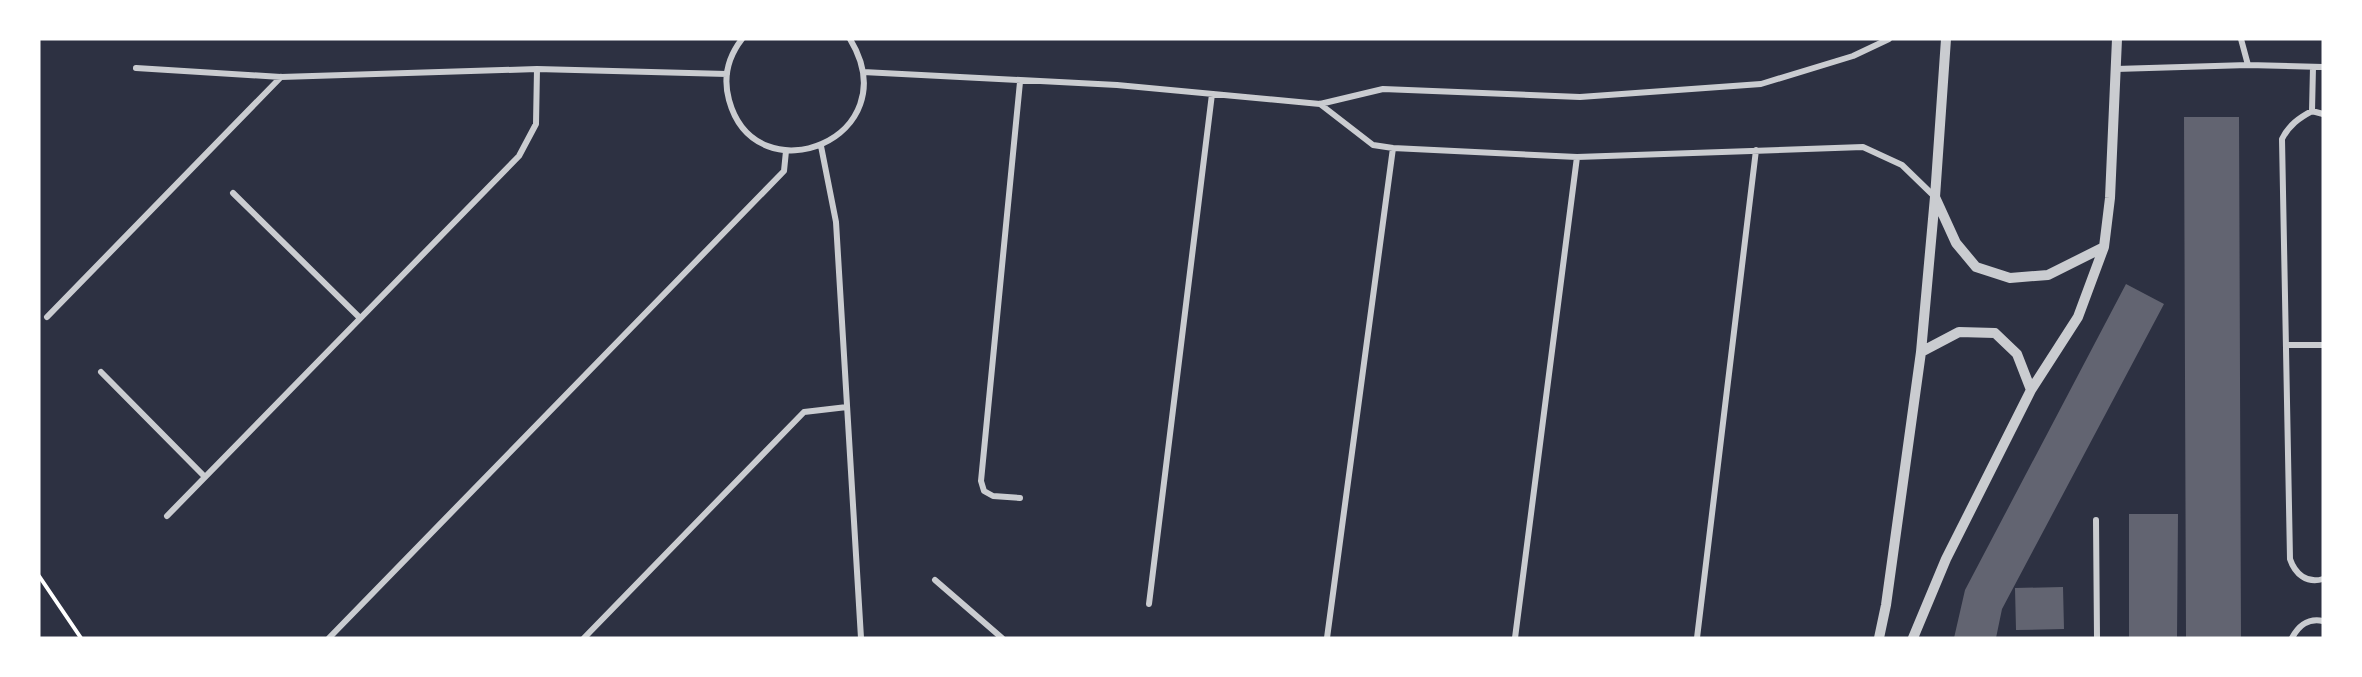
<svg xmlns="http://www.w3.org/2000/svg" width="2362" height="677" viewBox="0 0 2362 677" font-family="'Asap Condensed',sans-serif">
<rect width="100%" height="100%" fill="#2d3142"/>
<path fill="#626471" d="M2184 117H2239L2241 638H2186Z
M2126 284 2164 304 2002 609 1996 638H1954L1965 590Z
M2129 514H2178L2177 638H2129Z
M2063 587 2064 629 2016 630 2015 588Z"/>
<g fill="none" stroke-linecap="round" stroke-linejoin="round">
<path stroke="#fff" stroke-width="4" d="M39 576 81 638"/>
<path stroke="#caccd0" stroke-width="6" d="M742 39C728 57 723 78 729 100 756 199 910 138 850 39
M2241 39 2248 65
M136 68 281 77 537 69 727 74
M2116 69 2248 65 2323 67
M863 72 1117 85 1320 104 1383 89 1580 97 1761 84 1853 56 1889 39
M1320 104 1373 145 1393 148 1577 157 1863 147 1902 165 1935 197
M2312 111 2313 67
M2323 114 2312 111C2299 118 2289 125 2282 139L2290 559C2295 574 2307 584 2323 579
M821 146 836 222 861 638
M233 193 360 318
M47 317 281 77
M2286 345H2323
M101 372 205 477
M1020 498 993 496 984 491 981 481 1020 82
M167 516 519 156 536 124 537 69
M2096 520 2097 638
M935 580 1002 638
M1149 604 1212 94
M329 638 784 171 786 151
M584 638 804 412 847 407
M1327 638 1393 148
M1515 638 1577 157
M1697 638 1756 150
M2292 638C2299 625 2308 618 2323 621"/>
<path stroke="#caccd0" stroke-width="10" d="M1935 197 1956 243 1976 267 2010 278 2048 275 2104 247
M1921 352 1959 332 1995 333 2017 354 2031 390
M1879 638 1886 605 1921 352 1935 197 1946 39
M1913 638 1946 559 2031 390 2078 317 2104 247 2110 198 2117 39"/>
</g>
<rect width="2362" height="677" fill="none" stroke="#ffffff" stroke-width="81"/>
</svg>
